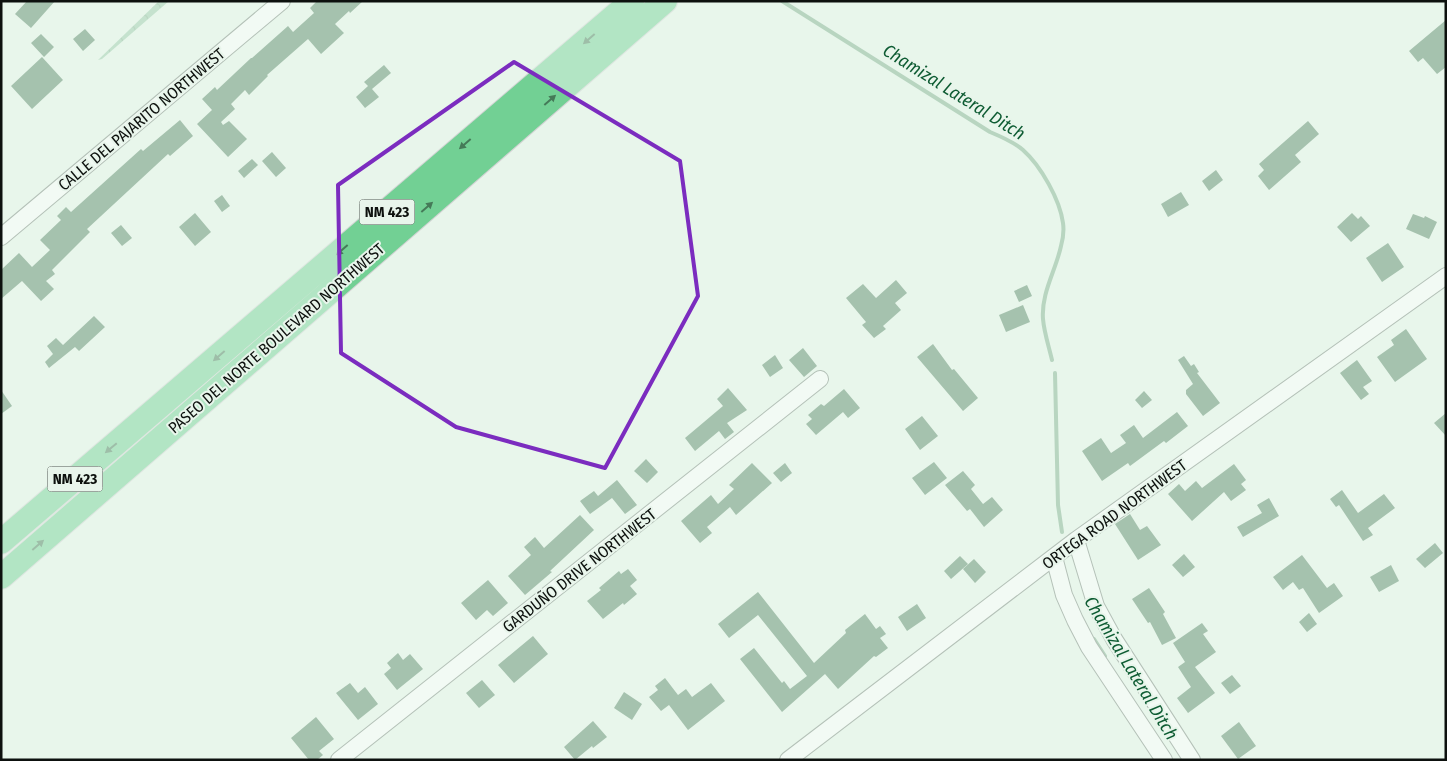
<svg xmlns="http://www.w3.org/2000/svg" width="1447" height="761" viewBox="0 0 1447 761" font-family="'Fira Sans Condensed',sans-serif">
<defs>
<pattern id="forest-crowns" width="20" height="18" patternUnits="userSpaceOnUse" patternTransform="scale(1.25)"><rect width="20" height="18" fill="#9bcbaa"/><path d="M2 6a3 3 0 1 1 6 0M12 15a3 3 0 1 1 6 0" fill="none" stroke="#84ad91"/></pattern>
</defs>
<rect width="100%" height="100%" fill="#e8f5eb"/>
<path fill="url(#forest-crowns)" d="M159 1H169L102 59 98 60Z"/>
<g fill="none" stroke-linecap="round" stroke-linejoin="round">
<path stroke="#7ead8c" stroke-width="4" d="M782 1 990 132C1002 137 1014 142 1023 150 1041 166 1060 200 1063 223 1064 230 1063 239 1061 246 1056 270 1041 293 1043 319 1044 332 1049 347 1052 360
M1055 373 1058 505 1062 532
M1094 639 1105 656"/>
</g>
<path fill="#568364" d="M27 1H55L31 28 15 14Z
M317 1H363L350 13 349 11 335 24 344 33 321 54 308 39 267 75 268 76 249 95 245 90 231 104 235 109 221 122 223 125 229 121 247 139 228 157 197 124 212 110 202 99 215 87 217 90 251 58H252L288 26 293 32 314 13 310 8Z
M1446 20V67L1437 74 1423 58 1418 62 1409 51Z
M85 29 95 40 83 51 73 39Z
M41 34 54 47 44 57 31 43Z
M42 57 63 80 32 109 11 86Z
M384 65 391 73 372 89 379 97 365 108 356 97 368 86 364 82Z
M180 120 193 136 170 156 168 154 87 229 90 232 52 270 55 274 46 281 54 289 41 301 22 281 1 299V270L19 253 32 267 50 250 40 240 61 220 57 216 66 207 71 212 141 149 143 151Z
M1308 121 1319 134 1295 155 1301 162 1269 190 1258 176 1264 170 1259 164Z
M272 152 286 168 276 177 262 161Z
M252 159 258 165 244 178 238 171Z
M1216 170 1223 180 1209 191 1202 181Z
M1181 192 1189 205 1168 217 1161 204Z
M222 195 230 206 222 212 214 201Z
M195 213 211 232 195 246 179 227Z
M1352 213 1358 219 1361 216 1370 226 1351 242 1337 227Z
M1413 214 1424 218 1425 216 1437 222 1429 239 1406 229Z
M121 225 132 238 122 246 111 233Z
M1388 243 1404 267 1382 282 1366 258Z
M896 280 907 293 895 303 901 310 883 326 886 329 874 338 862 325 866 322 846 298 863 284 876 298Z
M1027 285 1032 296 1019 302 1014 291Z
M1023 305 1030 322 1006 332 999 315Z
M94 316 105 327 79 351 75 347 49 368 45 362 53 354 47 346 56 338 63 345Z
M1406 329 1427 359 1395 382 1377 357 1394 345 1391 340Z
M933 344 952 370 954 369 978 398 963 411 917 357Z
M803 348 817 366 804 377 789 360Z
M775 355 783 368 770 377 762 365Z
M1184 356 1191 366 1194 364 1199 372 1197 373 1220 403 1203 416 1186 394V390L1193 384 1178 360Z
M1357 360 1372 381 1363 387 1369 394 1361 400 1340 373Z
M728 388 747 410 727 423 734 432 725 439 719 431 695 451 685 438 723 406 717 399Z
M844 389 860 408 848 418 843 412 816 435 806 424 812 419 808 415 821 404 824 406Z
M1 390 12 406 1 414Z
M1144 391 1152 400 1142 408 1135 400Z
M1177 412 1188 426 1166 443 1164 441 1130 466 1128 463 1102 481 1082 451 1101 438 1111 453 1126 443 1120 435 1134 425 1143 438Z
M1446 413V436L1434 423Z
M922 416 938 436 920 450 905 429Z
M646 459 658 472 647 483 634 471Z
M934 462 947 478 925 495 912 478Z
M752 463 772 483 736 515 730 507 707 527 712 533 700 543 681 521 711 495 718 504 734 489 729 485Z
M785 463 792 473 781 482 773 473Z
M1234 464 1246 480 1241 484 1246 490 1231 501 1224 492 1192 521 1168 494 1179 484 1185 491 1196 481 1202 488Z
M963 471 975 485 971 489 983 504 992 497 1003 510 984 527 970 509 967 511 945 485Z
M617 480 637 505 625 514 612 498 590 514 580 501 594 491 598 496Z
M1342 490 1358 513 1384 494 1395 508 1368 528 1373 535 1363 541 1339 505 1336 507 1330 499Z
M1269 498 1279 516 1243 537 1237 527 1262 513 1257 505Z
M1130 514 1140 530 1147 526 1161 545 1138 560 1115 524Z
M580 515 594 530 550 571 552 572 525 595 508 576 531 555 524 547 535 537 544 548Z
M1435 543 1443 553 1425 568 1416 559Z
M1184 554 1195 567 1183 577 1172 565Z
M1302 555 1327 588 1334 583 1343 596 1319 613 1303 588 1299 590 1293 582 1283 590 1273 577Z
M960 556 968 564 951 579 944 571Z
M974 559 986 572 975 583 963 569Z
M1391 565 1399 581 1379 592 1370 577Z
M628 569 637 580 630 586 637 594 624 605 623 603 603 619 587 601 601 590 599 588 619 571 621 574Z
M488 580 508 603 493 616 487 610 476 620 461 603Z
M1149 588 1165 612 1163 614 1176 638 1162 645 1150 622 1148 623 1132 599Z
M758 592 814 663 846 633 845 630 865 614 876 629 880 626 886 634 880 638 888 648 876 657 874 656 838 689 825 674 782 712 740 659 754 648 782 683 784 681 790 689 807 676 758 615 729 638 718 624Z
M917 604 926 618 907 631 898 617Z
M1309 613 1317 624 1307 632 1299 622Z
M1202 623 1208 631 1203 634 1216 652 1195 667 1215 693 1188 713 1177 698 1191 687 1178 667 1185 662 1173 643Z
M533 636 548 654 514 683 498 665Z
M398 653 403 660 410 654 423 669 397 690 384 674 391 668 387 663Z
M1232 675 1241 686 1230 694 1221 683Z
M665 678 678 695 686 689 692 697 711 683 725 701 688 730 669 705 661 711 649 697 658 690 655 686Z
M482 680 495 695 479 708 466 693Z
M350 683 358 693 365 687 378 704 358 720 336 693Z
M624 692 642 704 632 720 614 708Z
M316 717 334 739 319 751 323 755 317 760H309L291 738Z
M593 721 607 737 593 748 592 746 575 760 564 747Z
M1239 722 1256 746 1238 759 1221 736Z"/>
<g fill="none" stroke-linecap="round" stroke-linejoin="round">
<g stroke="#77827a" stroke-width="18">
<path id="minor" d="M1 237 282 1
M1076 540 1096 606 1114 639 1192 760
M1054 557 1064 595 1075 620 1089 647 1164 760
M339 760 820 379
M788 760 1076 540 1446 276"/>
</g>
<g stroke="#d3d4d4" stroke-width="26">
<path id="highway" d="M1 542 632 1
M1 577 665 1"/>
</g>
<use href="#minor" stroke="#fff" stroke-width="16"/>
<use href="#highway" stroke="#72d094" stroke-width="24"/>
</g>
<defs><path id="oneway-solid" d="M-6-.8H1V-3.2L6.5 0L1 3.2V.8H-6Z" transform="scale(1.25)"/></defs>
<g fill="#457a58">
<use href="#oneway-solid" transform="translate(589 39) rotate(139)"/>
<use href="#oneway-solid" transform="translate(550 100) rotate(-41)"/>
<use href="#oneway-solid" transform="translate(465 144) rotate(139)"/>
<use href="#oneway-solid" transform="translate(427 207) rotate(-41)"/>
<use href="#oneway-solid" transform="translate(342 250) rotate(139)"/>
<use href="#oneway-solid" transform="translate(219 356) rotate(139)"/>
<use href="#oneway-solid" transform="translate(111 448) rotate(140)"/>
<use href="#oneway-solid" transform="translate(38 545) rotate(-41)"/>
</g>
<path d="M0 0H1447V761H0ZM514 62 680 161 698 296 605 468 456 427 341 353 338 185Z" fill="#e8f5eb" fill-opacity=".55" fill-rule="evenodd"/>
<path fill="none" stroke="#7b2cbf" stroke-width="4" stroke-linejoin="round" d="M514 62 680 161 698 296 605 468 456 427 341 353 338 185Z"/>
<g text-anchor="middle" stroke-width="4" stroke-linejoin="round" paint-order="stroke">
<g fill="#e8f5eb" stroke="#4f5550" stroke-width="1">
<rect x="359.5" y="199.5" width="55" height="25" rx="4"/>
<rect x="47.5" y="466.5" width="55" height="25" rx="4"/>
</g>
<g font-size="15" font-weight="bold" fill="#0d110e">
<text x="387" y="217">NM 423</text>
<text x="75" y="484">NM 423</text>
</g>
<g font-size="16" fill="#0d110e" stroke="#e8f5eb">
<text transform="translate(141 119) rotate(-40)" y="6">CALLE DEL PAJARITO NORTHWEST</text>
<text transform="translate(276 338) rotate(-41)" y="6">PASEO DEL NORTE BOULEVARD NORTHWEST</text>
<text transform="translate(1114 514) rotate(-36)" y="6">ORTEGA ROAD NORTHWEST</text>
<text transform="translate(579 570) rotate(-38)" y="6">GARDUÑO DRIVE NORTHWEST</text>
</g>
<g font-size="18" font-style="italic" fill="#0e5c33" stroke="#e8f5eb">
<text transform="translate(954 92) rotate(32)" y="6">Chamizal Lateral Ditch</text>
<text transform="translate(1131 668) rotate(59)" y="6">Chamizal Lateral Ditch</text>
</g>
</g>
<rect width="1447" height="761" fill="none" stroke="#0d110e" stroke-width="5"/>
</svg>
